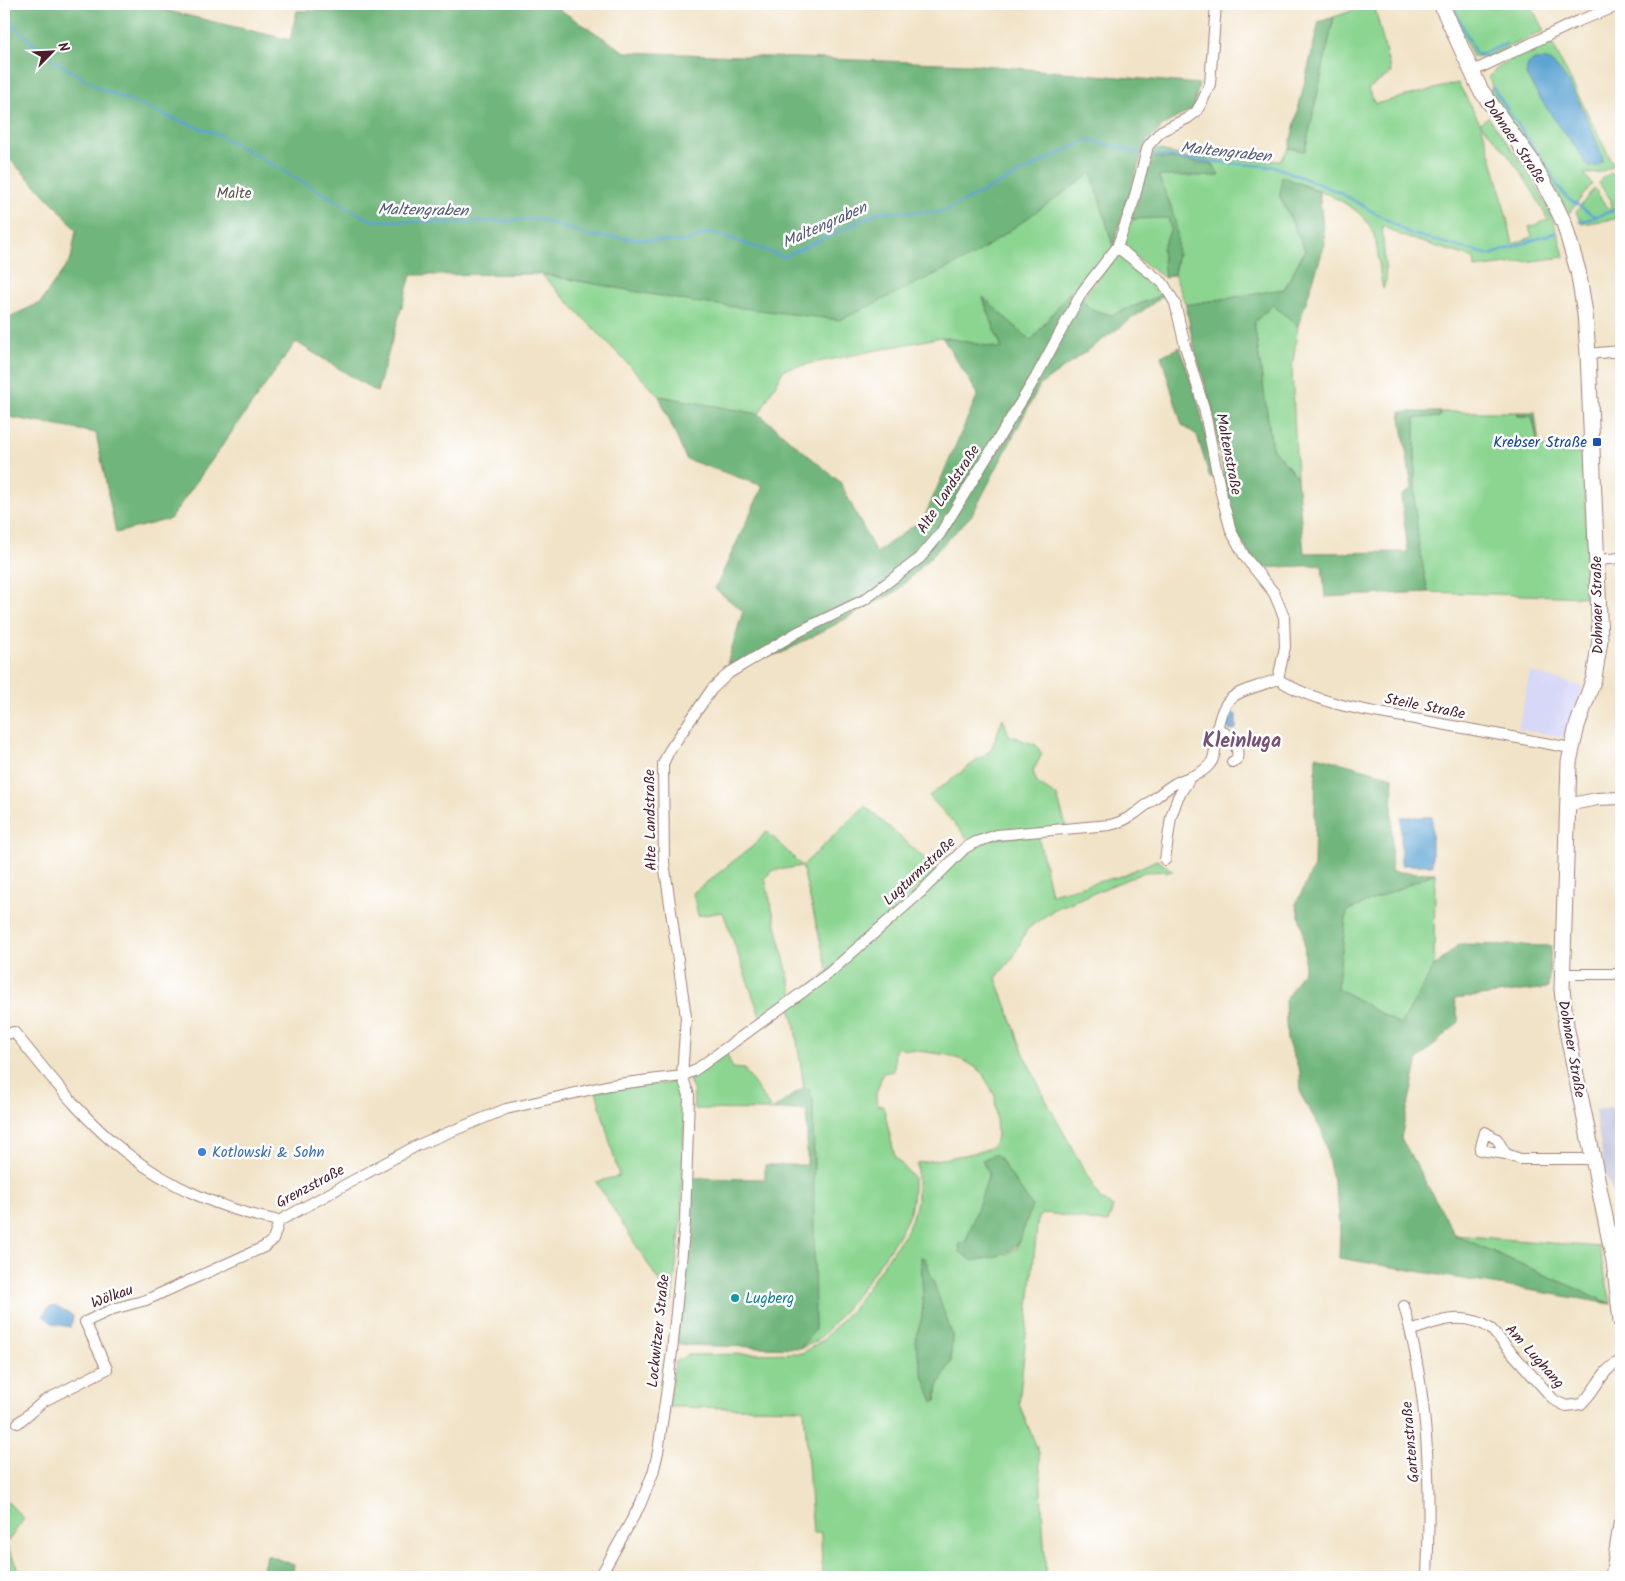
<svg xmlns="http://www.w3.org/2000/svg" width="1625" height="1581" viewBox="0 0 1625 1581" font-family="Kalam,sans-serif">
<rect width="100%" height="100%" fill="#fff"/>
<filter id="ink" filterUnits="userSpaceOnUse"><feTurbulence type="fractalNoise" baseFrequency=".02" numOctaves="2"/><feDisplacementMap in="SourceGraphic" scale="10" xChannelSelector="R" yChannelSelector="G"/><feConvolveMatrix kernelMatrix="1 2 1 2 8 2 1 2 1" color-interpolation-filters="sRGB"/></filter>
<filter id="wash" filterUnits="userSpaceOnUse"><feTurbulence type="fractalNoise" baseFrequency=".0096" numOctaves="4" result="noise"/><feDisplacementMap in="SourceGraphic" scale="20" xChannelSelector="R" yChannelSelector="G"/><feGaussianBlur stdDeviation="1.12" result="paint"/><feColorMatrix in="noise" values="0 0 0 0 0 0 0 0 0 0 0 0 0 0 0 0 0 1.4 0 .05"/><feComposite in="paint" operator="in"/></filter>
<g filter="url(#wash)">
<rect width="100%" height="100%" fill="#f1e3c7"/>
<path fill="#d7d7f8" d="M1530 672 1583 687 1568 730 1563 737 1518 729Z"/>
<path fill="#bfc2dd" d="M1621 1107V1191L1612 1192 1605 1173 1595 1110Z"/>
<path fill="#8bd591" stroke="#6a7a5e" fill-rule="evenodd" d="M1371 4H1374L1391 73 1368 89 1375 104 1458 83 1480 123 1488 117C1521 160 1553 203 1564 257L1475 268 1474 258 1405 237 1382 226 1386 280 1383 289C1379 273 1379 256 1375 239 1367 202 1313 190 1282 177L1280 197 1305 250 1285 289 1186 305 1174 274 1178 254 1171 206 1158 175 1219 176 1213 164 1152 157 1156 149 1185 157 1280 161 1289 148 1305 151 1334 17ZM1481 124C1509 153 1531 184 1548 220L1529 227 1532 237 1513 244 1496 173Z
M1448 4H1530L1544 31 1486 57H1473Z
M1549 42 1552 43 1614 166 1598 173 1584 174 1592 184 1569 213 1490 90 1492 87 1489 78 1494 71 1504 63Z
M1092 172 1113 246 1075 295 1071 291 1031 341 983 299 1002 349 942 337 784 369 759 414 659 396 541 274 693 302 973 256Z
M1612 173H1617L1621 180V218L1582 224 1576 212 1594 188 1608 209 1612 208 1611 200 1599 183 1603 177Z
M1168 217 1171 229 1162 249 1165 278 1124 249 1122 243 1131 219Z
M1119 252 1167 293 1112 315 1092 310 1081 300Z
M1273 305 1298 326 1292 369 1297 477 1272 448 1254 322Z
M1440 412H1518V416H1532L1538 444 1557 453H1582L1590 597 1428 592 1419 547 1415 507V418L1440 417Z
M1003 718 1009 735 1036 745 1042 754 1033 771 1037 783 1057 796 1066 826 971 842 929 796 991 750Z
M865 806 939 871 828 972 802 866 771 871 765 879 793 996 761 1019 723 912 698 916 693 893 753 846 767 831 802 866Z
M1038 835 1051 894 1121 876 1157 860 1173 871 1145 872 1055 909 1027 929 1014 956 996 978 1025 1057 1048 1104 1100 1199 1113 1207 1108 1223 1047 1213 1038 1217 1019 1404 1039 1453 1046 1577H822L821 1533H813L804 1409 669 1407 675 1362 688 1355 802 1353 824 1339 854 1307 908 1229 917 1202V1163C932 1160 981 1154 991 1147 994 1145 996 1140 997 1137L995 1096 981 1071 967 1062 948 1055 895 1048 894 1071 883 1073 876 1094 877 1106 883 1105 895 1157 913 1177C913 1191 913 1206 907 1219 897 1243 837 1325 817 1340 812 1343 806 1347 800 1348L805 1344 814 1165 813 1101 809 1089 804 1087 794 1022 789 1005 957 858 991 839ZM997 1155 1032 1206 1016 1249 1006 1255 959 1245 966 1241 988 1178V1171L983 1164ZM921 1257 952 1334 951 1362 938 1386 936 1401 915 1341 922 1317 923 1297Z
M1435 873 1434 967 1401 1026 1337 988 1347 911Z
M726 1051 732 1068 744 1069 772 1110 693 1109 694 1092 688 1077Z
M676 1082 685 1096 681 1222 672 1302 596 1182 619 1176 596 1091Z
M1455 1235 1599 1247 1611 1304Z
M4 1498 24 1519 6 1544 22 1577H4Z"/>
<path fill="#70b67b" stroke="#5d6a53" d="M4 4H139L290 40 297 11 479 4H551L625 52 970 64 1199 84 1193 109 1165 124 1145 144 1113 246 1092 173 973 256 840 320 693 302 541 274 411 275 377 392 296 342 170 519 116 533 96 433 4 416V319L40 303 71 259 76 230 59 209 4 154Z
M1334 17 1305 151 1289 148 1319 22Z
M1152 157 1213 164 1219 176H1158C1175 215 1182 230 1174 274L1165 278 1162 249 1171 229 1168 218 1131 219Z
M1282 176 1319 192 1325 244 1298 326 1273 305 1254 322 1272 448 1297 477 1304 553 1408 552 1401 497 1412 488 1400 412H1440V417L1415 418V507L1419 547 1428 592 1325 597 1322 565 1258 568 1234 529 1211 406 1193 343 1186 305 1284 289 1305 250 1280 196Z
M1071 290 1092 310 1112 315 1167 293 1040 385 972 515 897 591 782 653 727 664 743 611 715 589 763 486 686 459 659 396 759 414 840 482 876 553 924 518 978 394 942 337 1002 349 983 297 1031 341Z
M1180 347 1200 410 1215 477 1210 478 1197 435 1182 425 1161 356Z
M1518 412H1535L1539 445 1532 416H1518Z
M1316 756 1393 777 1391 872 1435 873 1347 911 1337 988 1401 1025 1434 967 1460 944 1551 946 1548 988 1454 999 1459 1022 1418 1059 1401 1138 1455 1235 1611 1304 1339 1258 1340 1231 1338 1203 1322 1131 1301 1095 1300 1072 1287 1040 1285 1001 1304 969 1305 956 1303 931 1296 904 1314 867Z
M804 1087 809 1089 813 1101 815 1330 800 1348 679 1345 675 1339 689 1223 692 1178 765 1179V1165H807V1110H772Z
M993 1155H997L1032 1206C1015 1251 1023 1252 973 1261L960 1252 959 1245 966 1241 988 1178V1171L982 1160Z
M921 1257 925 1258 952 1334 951 1362 938 1386 936 1401 933 1402 922 1373 915 1341 922 1317 923 1297Z
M267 1555 294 1565 292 1577H260Z"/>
<path fill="#5da4d3" stroke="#54627f" d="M1535 60C1539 60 1544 59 1547 60 1569 69 1596 138 1603 160L1597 166 1589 167C1583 161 1581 153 1576 147 1557 124 1541 101 1526 75L1528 64Z
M1230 711 1236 715V729L1230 731 1224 721 1226 713Z
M1401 817H1432V865H1401Z
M56 1306 73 1316 71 1327 54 1324 43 1316 48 1308Z"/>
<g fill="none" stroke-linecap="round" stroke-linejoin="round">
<path stroke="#5da4d3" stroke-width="2.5" d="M1452 4 1475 52 1479 55 1506 44
M4 15 42 53 99 88 171 118 217 134 370 220 453 223 538 219 591 236 683 242 711 232 784 257 879 212H942L1087 140 1143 153
M1493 88 1549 170 1557 185 1567 198 1596 217
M1148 153 1183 159 1276 167 1341 193 1411 234 1490 255 1557 232
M1580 222 1621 208"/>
</g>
</g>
<g filter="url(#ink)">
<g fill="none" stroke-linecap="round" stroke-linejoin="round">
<g stroke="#9e8179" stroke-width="12">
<path id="minor" d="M1471 72 1578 21 1621 5
M1117 247 1163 283 1175 303 1185 346 1204 408 1221 493 1231 531 1245 557 1274 593 1284 617 1285 647 1278 679
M1588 354 1621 351
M1597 560 1621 558
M1278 679C1316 705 1376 712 1420 720 1470 729 1521 739 1571 748
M1217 727C1229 736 1240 743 1237 759L1232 762
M1165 860 1171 817 1178 797 1190 778
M1562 974H1614
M4 1035 14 1032C48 1073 82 1119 125 1152 169 1187 224 1210 279 1221L418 1145 506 1109 610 1085 682 1076 694 1071 829 973 921 892 965 848 976 842 997 835 1110 825C1136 819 1151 798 1174 784 1185 777 1201 776 1210 764 1216 757 1215 747 1216 738 1222 689 1237 695 1278 679
M1506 1154 1480 1150 1485 1132 1497 1139 1506 1154 1520 1159H1594
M1404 1306C1429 1395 1431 1486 1427 1577
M1411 1331C1439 1320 1465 1311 1491 1329L1554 1400 1566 1406 1581 1404C1597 1390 1601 1369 1621 1361
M18 1423 44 1401 107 1369 85 1322 113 1309 146 1300 264 1247 273 1240 279 1221
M600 1577 640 1505 653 1473 658 1452 672 1352 685 1222 689 1095 682 1076 686 1017 664 862 663 764 669 751 712 689 729 673 798 632 864 600 920 558 940 534 1036 377 1082 292 1117 247 1133 203 1148 146 1161 131 1188 118 1196 112 1202 102 1210 84 1216 4"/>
</g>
<g stroke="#9e8179" stroke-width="14">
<path id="tertiary" d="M1567 805 1597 799 1621 798"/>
</g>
<g stroke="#9e8179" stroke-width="17">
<path id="secondary" d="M1441 4 1480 89 1531 160 1552 198 1564 223 1578 271 1585 313 1588 354 1600 640 1594 678 1577 726 1569 762 1562 989 1566 1026 1614 1261 1621 1321
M1613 1577 1621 1525"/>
</g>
<use href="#minor" stroke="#fff" stroke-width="10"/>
<use href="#tertiary" stroke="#fff" stroke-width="12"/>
<use href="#secondary" stroke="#fff" stroke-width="15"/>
</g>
</g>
<rect fill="#1a4fb4" stroke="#fff" stroke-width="2" x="1592" y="437" width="10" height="10" rx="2.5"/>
<circle fill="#3f7fe0" stroke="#fff" stroke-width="2" cx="202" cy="1152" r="5"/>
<circle fill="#0f9aa8" stroke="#fff" stroke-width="2" cx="735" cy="1298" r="5"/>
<g text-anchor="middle" stroke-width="5" stroke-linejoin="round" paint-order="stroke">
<g font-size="15" fill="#4a1f2b" stroke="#fff">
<text transform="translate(1515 141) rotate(56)" y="5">Dohnaer Straße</text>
<text transform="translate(1229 454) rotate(79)" y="5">Maltenstraße</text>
<text transform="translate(948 489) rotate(-57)" y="5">Alte Landstraße</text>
<text transform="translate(1597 605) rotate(-91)" y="5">Dohnaer Straße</text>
<text transform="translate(1425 706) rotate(11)" y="5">Steile Straße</text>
<text transform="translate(650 820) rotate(-91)" y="5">Alte Landstraße</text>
<text transform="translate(919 871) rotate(-43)" y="5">Lugturmstraße</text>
<text transform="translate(1572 1049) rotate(80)" y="5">Dohnaer Straße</text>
<text transform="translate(310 1186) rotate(-28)" y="5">Grenzstraße</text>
<text transform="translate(112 1296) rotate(-20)" y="5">Wölkau</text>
<text transform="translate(658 1331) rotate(-84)" y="5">Lockwitzer Straße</text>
<text transform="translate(1535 1356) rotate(48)" y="5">Am Lughang</text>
<text transform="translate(1410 1442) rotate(-95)" y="5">Gartenstraße</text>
</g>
<g font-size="15" fill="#5e564a" stroke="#fff">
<text x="234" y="198">Malte</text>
</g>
<g font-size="15" fill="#164399" stroke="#fff" text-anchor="end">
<text x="1587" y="447">Krebser Straße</text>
</g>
<g font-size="15" fill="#366cbe" stroke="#fff" text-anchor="start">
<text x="212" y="1157">Kotlowski &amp; Sohn</text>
</g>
<g font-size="15" fill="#0d838f" stroke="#fff" text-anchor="start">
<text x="745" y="1303">Lugberg</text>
</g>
<g font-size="16" font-style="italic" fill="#535b77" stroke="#fff">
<text transform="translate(1226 151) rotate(6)" y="6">Maltengraben</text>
<text transform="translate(423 209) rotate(1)" y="6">Maltengraben</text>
<text transform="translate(824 224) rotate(-24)" y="6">Maltengraben</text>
</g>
<g font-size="20" font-weight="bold" fill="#775274" stroke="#fff">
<text x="1242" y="747">Kleinluga</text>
</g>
</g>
<rect width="1625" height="1581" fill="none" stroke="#fff" stroke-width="20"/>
<g transform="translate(52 52) rotate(66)" stroke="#ffffff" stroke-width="4" paint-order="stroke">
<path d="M0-4L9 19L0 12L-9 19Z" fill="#4a1f2b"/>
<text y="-8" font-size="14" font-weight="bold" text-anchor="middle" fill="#4a1f2b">N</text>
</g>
</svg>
